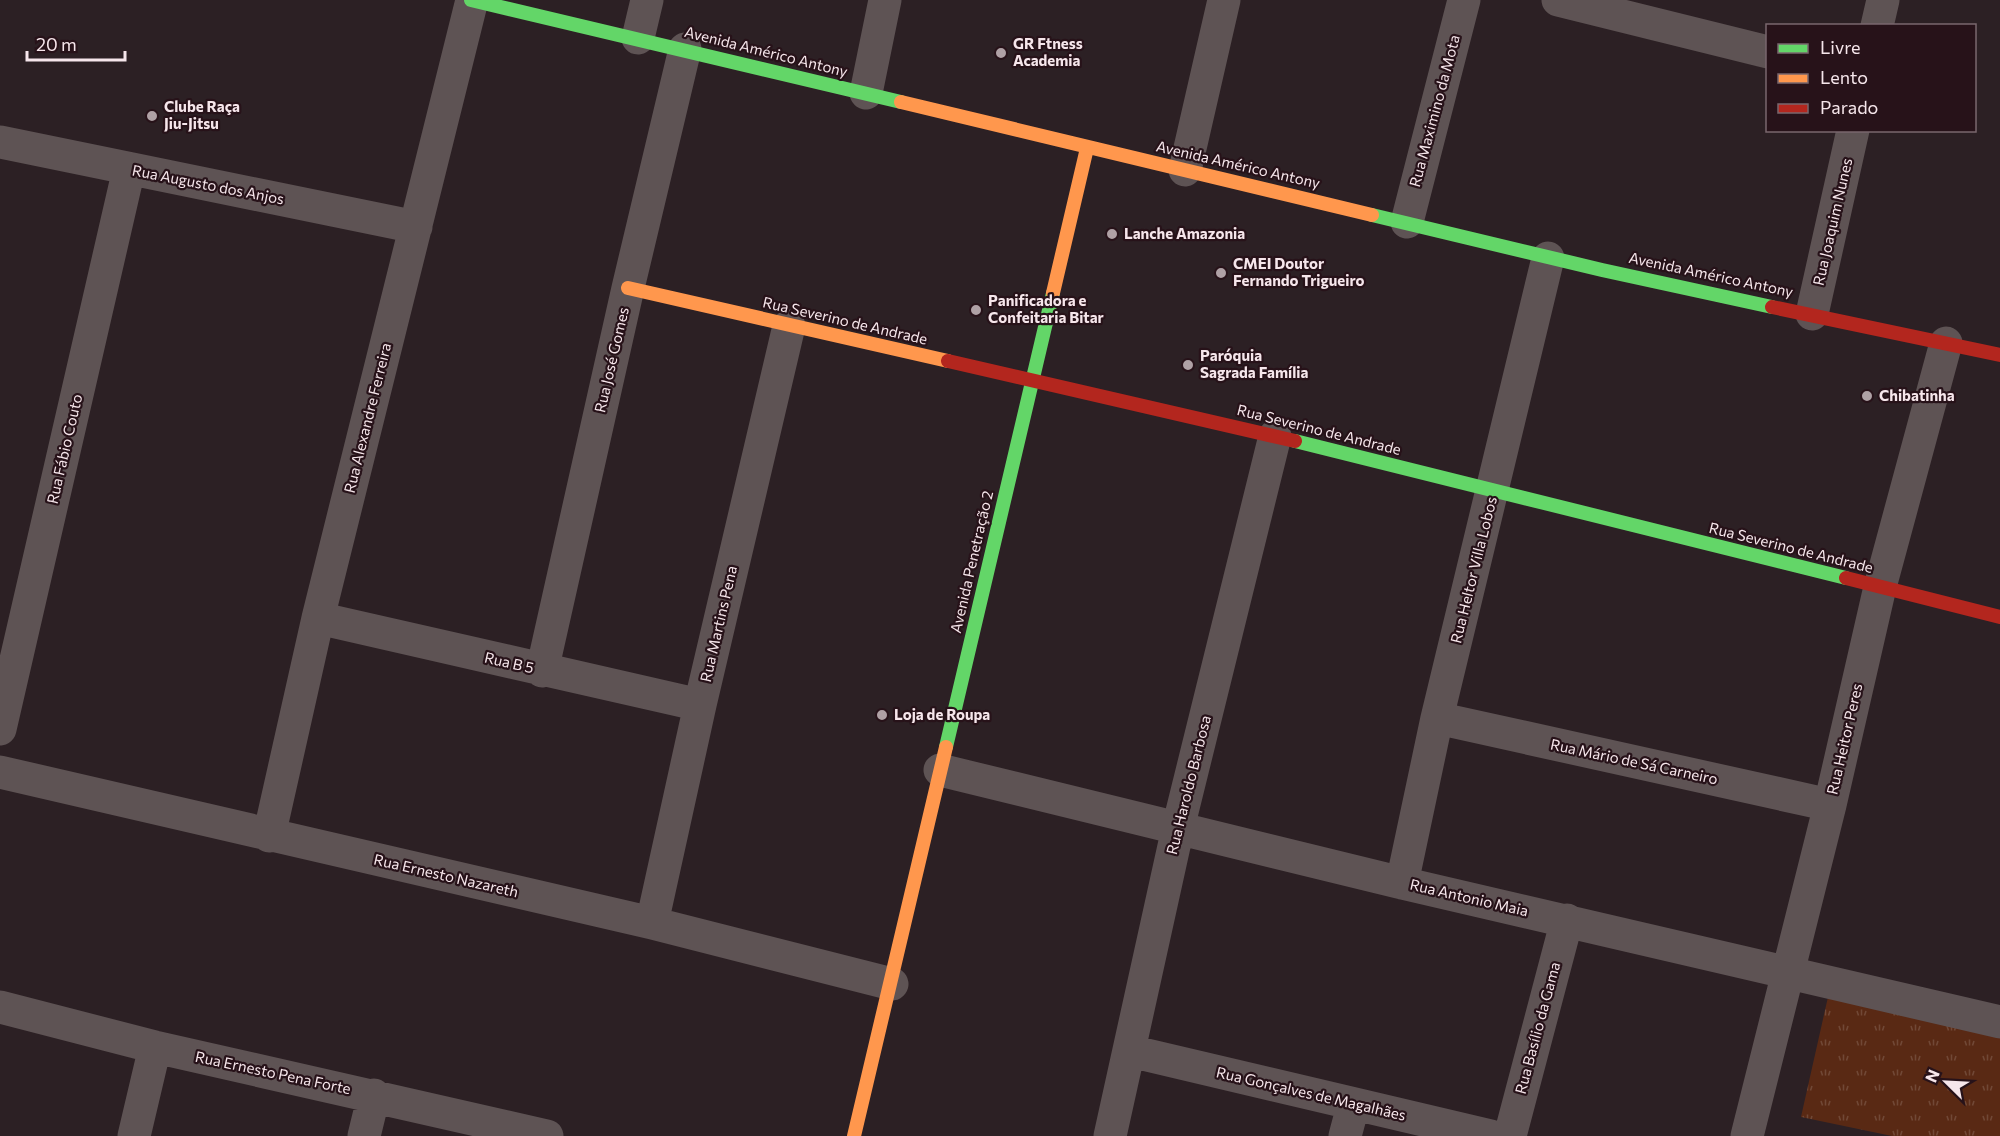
<svg xmlns="http://www.w3.org/2000/svg" width="2000" height="1136" viewBox="0 0 2000 1136" font-family="Commissioner,sans-serif">
<defs>
<pattern id="grass-tufts" width="24" height="20" patternUnits="userSpaceOnUse" patternTransform="scale(1.5)"><rect width="24" height="20" fill="#592914"/><path d="M3 7l-1-3M5 7V3M7 7l1-3M15 17l-1-3M17 17v-4M19 17l1-3" fill="none" stroke="#714836"/></pattern>
</defs>
<rect width="100%" height="100%" fill="#2c2024"/>
<path fill="url(#grass-tufts)" d="M1828 997 2000 1035V1136H1892L1801 1117Z"/>
<g fill="none" stroke-linecap="round" stroke-linejoin="round">
<path stroke="#5e5354" stroke-width="33" d="M1558 0 1768 52
M1877 26 1883 0
M638 38 647 0
M866 93 885 0
M0 142 416 227
M1185 170 1224 0
M1407 222 1464 0
M1812 314 1853 130
M318 618 700 705
M542 671 628 288 685 49
M1437 718 1830 805
M0 729 129 169
M940 770 1402 883 2000 1022
M0 772 652 923 892 984
M269 836 318 618 472 0
M1402 883 1437 718 1548 258
M652 923 700 705 789 326
M0 1007 155 1047 547 1136
M1130 1051 1491 1136
M134 1136 155 1047
M364 1136 374 1095
M1110 1136 1178 828 1275 436
M1345 1136 1353 1106
M1510 1136 1567 920
M1747 1136 1830 805 1880 587 1946 343"/>
<path stroke="#63d668" stroke-width="14" d="M471 0 901 102
M1372 215 1602 270 1772 307
M1295 441 1846 578
M946 747 1053 293"/>
<path stroke="#ff974d" stroke-width="14" d="M901 102 1372 215
M628 288 948 361
M1053 293 1087 148
M854 1136 946 747"/>
<path stroke="#b3261e" stroke-width="14" d="M1772 307 2000 355
M948 361 1295 441
M1846 578 2000 617"/>
</g>
<g fill="#afa1a5" stroke="#271219" stroke-width="2">
<circle cx="1001" cy="53" r="6"/>
<circle cx="152" cy="116" r="6"/>
<circle cx="1112" cy="234" r="6"/>
<circle cx="1221" cy="273" r="6"/>
<circle cx="976" cy="310" r="6"/>
<circle cx="1188" cy="365" r="6"/>
<circle cx="1867" cy="396" r="6"/>
<circle cx="882" cy="715" r="6"/>
</g>
<g text-anchor="middle" stroke-width="4.5" stroke-linejoin="round" paint-order="stroke">
<g font-size="15" font-weight="bold" fill="#f6e6eb" stroke="#271219" text-anchor="start">
<text x="1013" y="49">GR Ftness<tspan x="1013" dy="17">Academia</tspan></text>
<text x="164" y="112">Clube Raça<tspan x="164" dy="17">Jiu-Jitsu</tspan></text>
<text x="1124" y="239">Lanche Amazonia</text>
<text x="1233" y="269">CMEI Doutor<tspan x="1233" dy="17">Fernando Trigueiro</tspan></text>
<text x="988" y="306">Panificadora e<tspan x="988" dy="17">Confeitaria Bitar</tspan></text>
<text x="1200" y="361">Paróquia<tspan x="1200" dy="17">Sagrada Família</tspan></text>
<text x="1879" y="401">Chibatinha</text>
<text x="894" y="720">Loja de Roupa</text>
</g>
<g font-size="15" fill="#f6e6eb" stroke="#271219">
<text transform="translate(766 52) rotate(14)" y="5">Avenida Américo Antony</text>
<text transform="translate(1435 111) rotate(-75)" y="5">Rua Maximino da Mota</text>
<text transform="translate(1238 165) rotate(13)" y="5">Avenida Américo Antony</text>
<text transform="translate(208 185) rotate(11)" y="5">Rua Augusto dos Anjos</text>
<text transform="translate(1833 222) rotate(-77)" y="5">Rua Joaquim Nunes</text>
<text transform="translate(1711 275) rotate(12)" y="5">Avenida Américo Antony</text>
<text transform="translate(845 321) rotate(13)" y="5">Rua Severino de Andrade</text>
<text transform="translate(612 360) rotate(-77)" y="5">Rua José Gomes</text>
<text transform="translate(368 418) rotate(-76)" y="5">Rua Alexandre Ferreira</text>
<text transform="translate(1319 430) rotate(14)" y="5">Rua Severino de Andrade</text>
<text transform="translate(65 449) rotate(-77)" y="5">Rua Fábio Couto</text>
<text transform="translate(1791 548) rotate(14)" y="5">Rua Severino de Andrade</text>
<text transform="translate(972 562) rotate(-77)" y="5">Avenida Penetração 2</text>
<text transform="translate(1474 570) rotate(-76)" y="5">Rua Heltor Villa Lobos</text>
<text transform="translate(719 624) rotate(-77)" y="5">Rua Martins Pena</text>
<text transform="translate(509 663) rotate(13)" y="5">Rua B 5</text>
<text transform="translate(1845 739) rotate(-77)" y="5">Rua Heitor Peres</text>
<text transform="translate(1634 762) rotate(12)" y="5">Rua Mário de Sá Carneiro</text>
<text transform="translate(1189 785) rotate(-76)" y="5">Rua Haroldo Barbosa</text>
<text transform="translate(446 876) rotate(13)" y="5">Rua Ernesto Nazareth</text>
<text transform="translate(1469 898) rotate(13)" y="5">Rua Antonio Maia</text>
<text transform="translate(1538 1028) rotate(-75)" y="5">Rua Basílio da Gama</text>
<text transform="translate(273 1073) rotate(12)" y="5">Rua Ernesto Pena Forte</text>
<text transform="translate(1311 1094) rotate(13)" y="5">Rua Gonçalves de Magalhães</text>
</g>
</g>
<rect x="1766" y="24" width="210" height="108" fill="#271219" stroke="#7a676d" stroke-width="1.5"/>
<rect x="1778" y="44" width="30" height="9" fill="#63d668" stroke="#7a676d" stroke-width="1.5"/>
<text x="1820" y="54" font-size="18" fill="#f6e6eb">Livre</text>
<rect x="1778" y="74" width="30" height="9" fill="#ff974d" stroke="#7a676d" stroke-width="1.5"/>
<text x="1820" y="84" font-size="18" fill="#f6e6eb">Lento</text>
<rect x="1778" y="104" width="30" height="9" fill="#b3261e" stroke="#7a676d" stroke-width="1.5"/>
<text x="1820" y="114" font-size="18" fill="#f6e6eb">Parado</text>
<g transform="translate(1946 1082) rotate(294)" stroke="#271219" stroke-width="4.5" paint-order="stroke">
<path d="M0-4.5L10 22L0 15L-10 22Z" fill="#f6e6eb"/>
<text y="-9" font-size="16" font-weight="bold" text-anchor="middle" fill="#f6e6eb">N</text>
</g>
<path d="M27 51v9h98v-9" fill="none" stroke="#f6e6eb" stroke-width="3"/>
<text x="36" y="51" font-size="18" fill="#f6e6eb" stroke="#271219" stroke-width="4.5" paint-order="stroke">20 m</text>
</svg>
